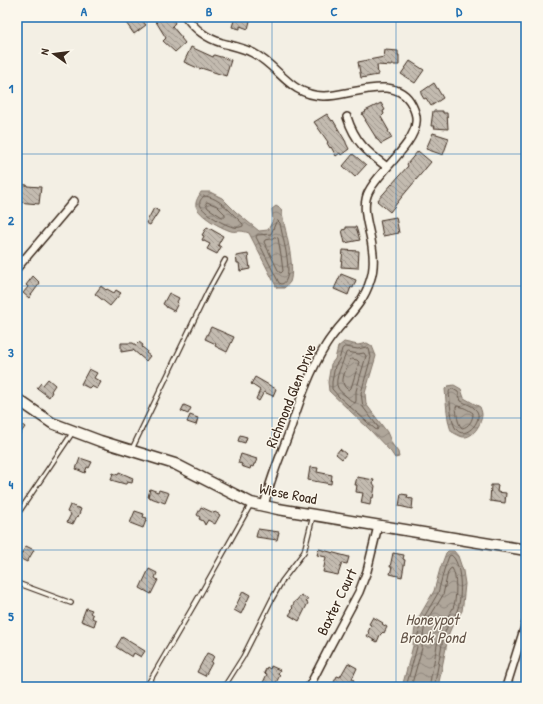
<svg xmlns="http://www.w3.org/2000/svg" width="543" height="704" viewBox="0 0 543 704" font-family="'Patrick Hand',sans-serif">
<defs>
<pattern id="water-waves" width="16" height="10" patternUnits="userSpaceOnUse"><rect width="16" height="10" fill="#afa69a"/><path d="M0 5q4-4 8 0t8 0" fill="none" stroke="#90877d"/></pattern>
<pattern id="building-back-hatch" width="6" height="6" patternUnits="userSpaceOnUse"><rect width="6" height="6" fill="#c3bbb0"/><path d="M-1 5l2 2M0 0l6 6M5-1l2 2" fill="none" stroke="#a0988f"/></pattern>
</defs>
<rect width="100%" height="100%" fill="#f3efe4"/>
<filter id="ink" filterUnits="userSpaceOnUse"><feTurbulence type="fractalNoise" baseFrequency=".025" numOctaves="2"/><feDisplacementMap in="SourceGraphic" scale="8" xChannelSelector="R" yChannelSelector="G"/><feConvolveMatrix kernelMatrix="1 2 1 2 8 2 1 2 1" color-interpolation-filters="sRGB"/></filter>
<g filter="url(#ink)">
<path fill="url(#water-waves)" stroke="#817468" d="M201 192H210L222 198 236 212 259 231 268 230 273 220 272 209 276 206 281 209C284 226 296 267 290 282 289 284 286 286 284 288H277L249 233C246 232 243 231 240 231 237 231 234 232 231 231 221 228 199 216 196 206 195 201 199 196 201 192Z
M344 342 358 345 367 343 372 346 376 356 365 393 366 404 387 432 392 444 398 452 399 457 395 458 391 452 369 429 329 391 328 382 331 364 335 359 338 347Z
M454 385 461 389 464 398 480 407C481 410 482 412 482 415 481 426 470 443 458 435 457 435 453 432 452 432 447 425 446 399 445 389L448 386Z
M448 551H454L458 556 463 571 465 584 463 604 462 611 453 624 449 633 438 687H402L413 646 414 634 416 622 434 591 440 569 446 553Z"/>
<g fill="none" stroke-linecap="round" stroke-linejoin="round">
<path stroke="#695c50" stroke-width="1" d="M204 196C220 197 232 214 243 224V226C241 227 237 228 234 227 226 226 202 213 200 204 199 201 202 198 204 196Z
M207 202 217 206 225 214V217H222L208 208 206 204Z
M278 221 280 223C282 236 292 268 286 280 285 282 284 283 282 284L279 283 256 237 257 235 271 234 276 222Z
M275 237 278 238 281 255 283 271 281 273 279 272 264 242 265 240 271 239Z
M345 347 358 349 366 347 369 349 371 357 361 393 363 407 378 427V428L377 430 375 429 339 397 332 389V382L335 366 339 360 342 349Z
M348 352 358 354 364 353 366 356 356 391V401L355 403C351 401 348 398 345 395 342 393 339 390 338 388 333 380 344 361 346 353Z
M352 359 357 360 359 362 351 388 349 390C347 389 344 387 344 385 340 379 348 366 350 360Z
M453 389 458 392 461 401C466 404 472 405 475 409 486 418 465 442 456 429 451 423 450 400 449 392L450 390Z
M457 406C462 406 469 410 473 413 473 420 469 427 462 428 457 423 457 414 456 408Z
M406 687 417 647 418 635 420 624 438 593 444 570 449 556 451 555C462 562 462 597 458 608 456 616 448 623 445 632 442 641 441 651 439 660 438 669 435 678 435 687
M411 687 422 648 423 635 425 625 443 595 448 572 450 569 452 568C457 575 457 600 453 608 449 616 443 622 440 632 437 642 436 652 434 662 432 671 430 679 430 687"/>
</g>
<path fill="url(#building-back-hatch)" stroke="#3b2a1e" d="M128 17H140L146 25 134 34 124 20Z
M160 17H172L175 23 172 26 182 38H181L185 43 175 52 163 41 166 38 155 20Z
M235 17H251L248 29 240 26V29L232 27Z
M191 47 213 57 214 55 231 60 226 76 201 68 200 69 184 62Z
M385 50 398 51V55H399V65H392V66L377 65 378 75 361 78 358 62 384 57Z
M410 61 424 70 415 83 401 74Z
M434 83 443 98 431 106 426 98 424 99 421 94V92Z
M381 103 385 110 383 111 384 114 381 117 389 131H388L392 138 381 144 378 140H377L375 136 365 120H366L362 114 366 112 365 111Z
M433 111H443V113H447L448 129 434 128 435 126H431Z
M327 114 332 121 333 120 346 142V143L349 149 341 155 340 153 336 156 331 147 330 148 327 143 328 142 314 122Z
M433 133 449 138 443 155 426 149Z
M418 151 431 162 401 198 390 212 377 201 399 176 408 166 407 164Z
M353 154 366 165 355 177 343 166Z
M18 184 27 185V186L41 187 39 204 17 202Z
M154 208 159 211 150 225 146 223Z
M396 217 399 233 383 236 380 220Z
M207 227 223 236 218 245 221 247 217 254 207 249 210 244 202 240 204 236 202 235Z
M346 227H356L360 240 345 243 342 230 346 229Z
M343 250 359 251 358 268 341 267Z
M248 254 250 269 240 271 239 263H237L236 256Z
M341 274 356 280 353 288 351 287 348 295 334 289Z
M33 276 40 283 29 298 23 293 28 287 26 285Z
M101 286 106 290 107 289 114 293 116 290 121 293 110 306 95 294Z
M169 293 179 298 177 302 178 303 174 311 166 307V306L163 304Z
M211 327 234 337 227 352 215 346 216 344 205 339Z
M139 342 143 345 142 347 147 351 146 353 150 356 146 361 133 350 121 352V343H133L136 345Z
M89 369 97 373 94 378 101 382 97 389 91 386 89 388 81 384Z
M255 377 276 389 273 396 264 392 259 401 256 399 260 390 251 384Z
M48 379 55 385 51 391 52 392 49 397 37 388 41 383 43 385Z
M184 405 191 408 188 414 181 411Z
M190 415 198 418 196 425 187 422Z
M17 421 25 427 20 434 17 432Z
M240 435 247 437 245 443 238 441Z
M340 449 346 454 342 459 336 454Z
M241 454 257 459 255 464H254L253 467 251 466 250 469 241 466 242 464 238 463Z
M80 458 92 462 89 468 87 467 85 473 76 469Z
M310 467 318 468 317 472 332 475 331 484 308 480Z
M119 472 133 478 132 483 127 482 126 484H125L111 480 113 473 118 475Z
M357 477 374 480 373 483 375 486 373 498H371L370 505 361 503 363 493 356 492 357 485H355Z
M491 485H498L497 492 506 493 505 503 490 501Z
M150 489 158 492 159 490 169 493 165 503 148 497Z
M401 494 408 495 407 498 413 499 412 509 399 506Z
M70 505 81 509 78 517 77 516 73 524 67 522 71 514 67 512Z
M201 507 214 513 215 512 220 515 215 524 208 520 205 525 203 521 199 519 200 517 197 515Z
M135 511 144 514 143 517 147 518 143 528 130 523Z
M258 529 279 532 277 540 256 537Z
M26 546 34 550 27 562 19 558Z
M319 549 349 557 347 564 342 563 338 575 323 572 326 557 317 555Z
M393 553 404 555 403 559 405 560 402 577 390 574 392 567H390Z
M149 569 157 573 155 578 158 580 151 594 140 588Z
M243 591 250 595 241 614 234 610Z
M301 595 308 599 306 602 308 603 299 621 289 615 292 611 291 610 293 608 292 607 295 601H296Z
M86 608 92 610 90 613 93 615 92 618 96 620 94 626 81 621Z
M373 617 383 623 382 624 387 627 384 633 383 632 380 635 377 642 367 636 369 633 368 632 371 625 369 624Z
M122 637 145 651 141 657 134 653 132 657 116 647Z
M207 653 214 656 211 663H212L205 676 197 672Z
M348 663 357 668 352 679 354 680 351 687 346 684 345 687H343L334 682 337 676 340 677Z
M271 666 280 670 278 673 280 675 274 687H261L267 674 264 673 267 667 270 669Z"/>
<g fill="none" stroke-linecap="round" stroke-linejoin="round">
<g stroke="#3b2a1e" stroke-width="6">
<path id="lane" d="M132 449 208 291 225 260
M17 515 73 432
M17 583 71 603
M148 684 201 593 251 504
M224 687 243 657 272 599 282 581 304 552 313 516"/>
</g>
<g stroke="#3b2a1e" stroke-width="10">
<path id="street" d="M186 17C196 30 206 38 222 43 233 46 243 48 253 53 280 67 289 95 323 96 349 97 396 72 412 105 414 109 417 116 416 122 415 144 380 170 369 191 360 207 370 229 372 246 374 258 374 270 370 281 362 308 340 322 326 345 309 372 299 403 289 433 280 457 269 481 264 507
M347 117C355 142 367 152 387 167
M17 268 74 201
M309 687 327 652 359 592 367 571 378 526
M506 687 526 623"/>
</g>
<g stroke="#3b2a1e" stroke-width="13">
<path id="secondary" d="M17 399 52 423 100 441 175 464 251 503 278 509 526 550"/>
</g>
<use href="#lane" stroke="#fbf7ec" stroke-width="3.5"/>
<use href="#street" stroke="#fbf7ec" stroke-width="7"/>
<use href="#secondary" stroke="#fbf7ec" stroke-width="10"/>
</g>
</g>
<path fill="none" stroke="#1f6fb2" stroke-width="1" stroke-opacity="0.55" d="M147 17V687M272 17V687M396 17V687M17 154H526M17 286H526M17 418H526M17 550H526"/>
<g text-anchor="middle" stroke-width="3" stroke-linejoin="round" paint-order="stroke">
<g font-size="15" fill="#3b2a1e" stroke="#fbf7ec">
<text transform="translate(291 396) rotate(-68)" y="5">Richmond Glen Drive</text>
<text transform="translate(288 494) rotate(11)" y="5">Wiese Road</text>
<text transform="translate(337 602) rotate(-64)" y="5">Baxter Court</text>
</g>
<g font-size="16" font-style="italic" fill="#645549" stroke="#fbf7ec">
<text x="432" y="625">Honeypot<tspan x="432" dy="18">Brook Pond</tspan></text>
</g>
</g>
<rect width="543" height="704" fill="none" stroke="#fbf7ec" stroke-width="44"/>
<g transform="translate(54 54) rotate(284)" stroke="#fbf7ec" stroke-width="3" paint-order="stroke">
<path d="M0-3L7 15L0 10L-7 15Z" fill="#3b2a1e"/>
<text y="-6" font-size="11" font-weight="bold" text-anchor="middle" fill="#3b2a1e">N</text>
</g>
<rect x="22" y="22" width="499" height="660" fill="none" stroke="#1f6fb2" stroke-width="1.5"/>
<g font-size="13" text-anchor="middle" font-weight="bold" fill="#1f6fb2">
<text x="84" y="16">A</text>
<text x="209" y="16">B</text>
<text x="334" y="16">C</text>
<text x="459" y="16">D</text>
<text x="11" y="93">1</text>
<text x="11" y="225">2</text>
<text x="11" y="357">3</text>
<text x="11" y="489">4</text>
<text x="11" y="621">5</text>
</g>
</svg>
